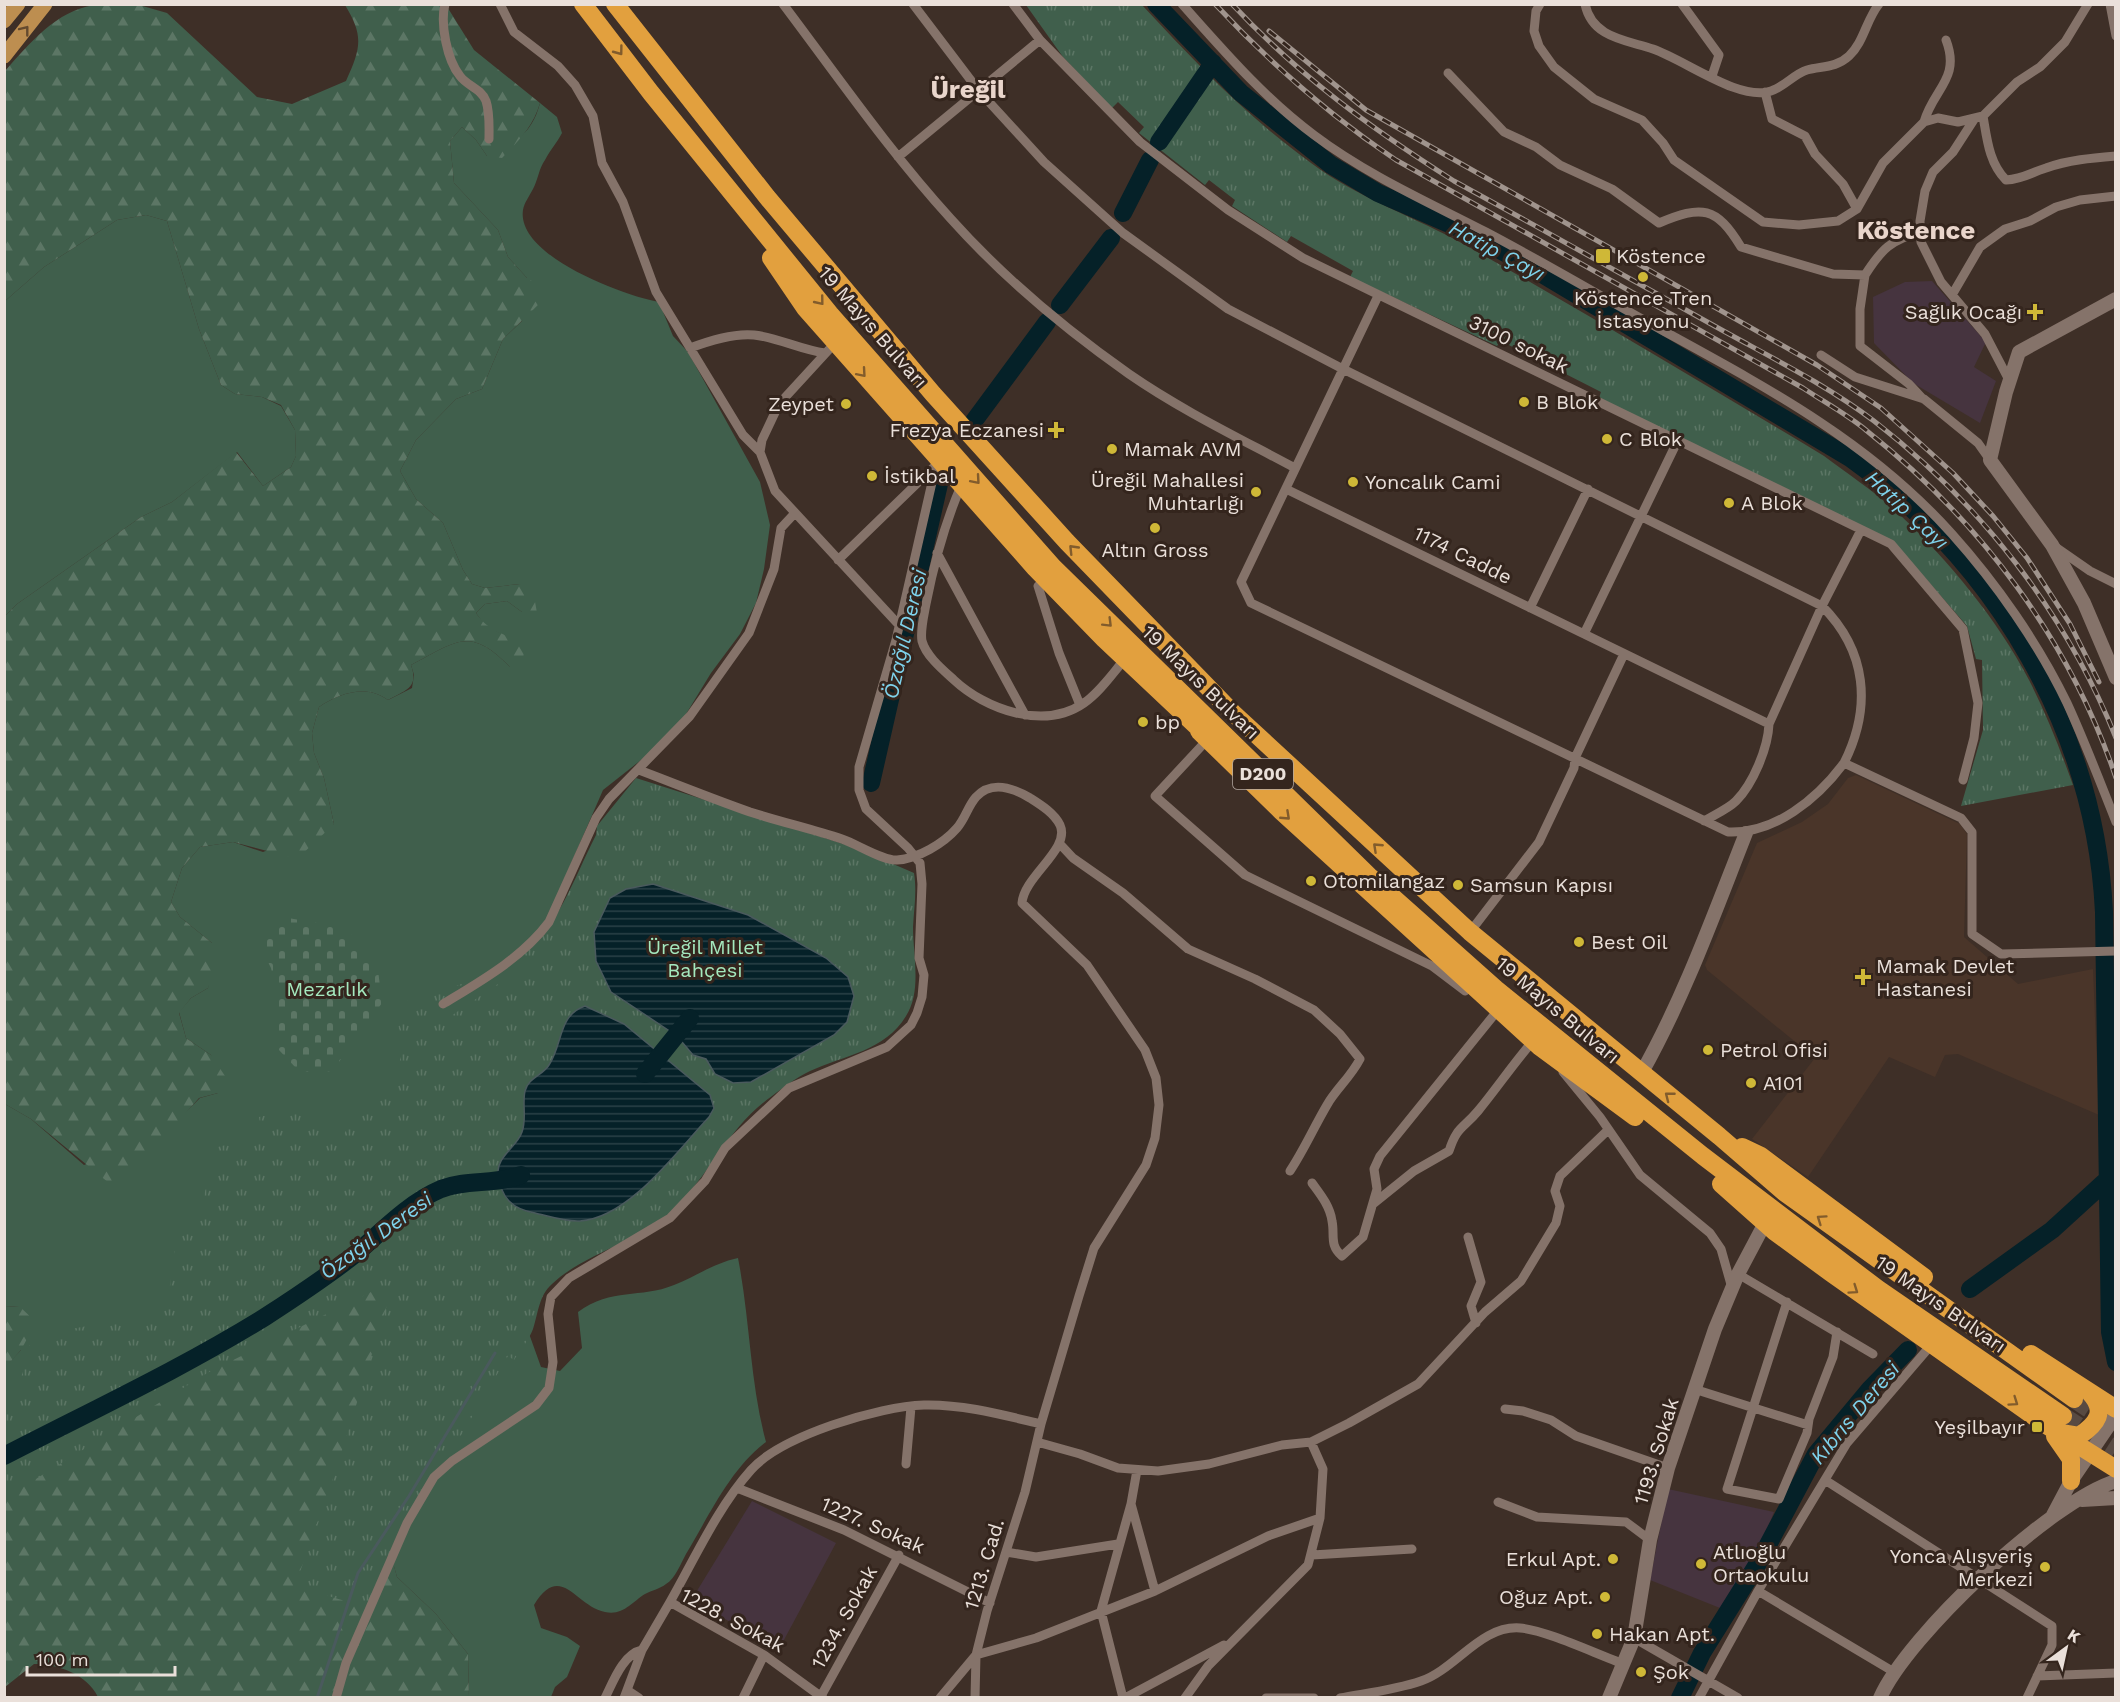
<svg xmlns="http://www.w3.org/2000/svg" width="2120" height="1702" viewBox="0 0 2120 1702" font-family="'Work Sans',sans-serif">
<defs>
<pattern id="forest-firs" width="22" height="20" patternUnits="userSpaceOnUse" patternTransform="scale(1.5)"><rect width="22" height="20" fill="#405f4c"/><path d="M5 1l3.5 6h-7zM16 11l3.5 6h-7z" fill="#5c7665"/></pattern>
<pattern id="cemetery-stones" width="16" height="16" patternUnits="userSpaceOnUse" patternTransform="scale(1.5)"><rect width="16" height="16" fill="#405f4c"/><path d="M2 7V4a2 2 0 0 1 4 0v3zM10 15v-3a2 2 0 0 1 4 0v3z" fill="#5c7665"/></pattern>
<pattern id="park-tufts" width="24" height="20" patternUnits="userSpaceOnUse" patternTransform="scale(1.5)"><rect width="24" height="20" fill="#405f4c"/><path d="M3 7l-1-3M5 7V3M7 7l1-3M15 17l-1-3M17 17v-4M19 17l1-3" fill="none" stroke="#5c7665"/></pattern>
<pattern id="water-rules" width="6" height="5" patternUnits="userSpaceOnUse" patternTransform="scale(1.5)"><rect width="6" height="5" fill="#052128"/><path d="M0 2.5h6" fill="none" stroke="#2a4147"/></pattern>
</defs>
<rect width="100%" height="100%" fill="#3e2f27"/>
<path fill="#4a3529" d="M1856 775 1960 824 1967 834 1964 937 2018 984 2093 969 2099 1115 1958 1054 1945 1055 1935 1077 1889 1057 1808 1177 1752 1139 1815 1058 1707 970 1705 965 1757 843 1802 822 1828 804 1848 778Z"/>
<path fill="#46343f" d="M1932 281 1986 342 1974 367 1996 381 1980 423 1913 383 1874 343 1873 297 1905 282Z
M1668 1489 1774 1512 1760 1547 1720 1608 1650 1580Z
M752 1501 836 1543 778 1651 692 1599Z"/>
<path fill="#405f4c" d="M540 103 557 117 562 133C557 143 550 150 545 160 539 168 538 180 533 189 530 195 524 203 523 210 516 256 625 296 659 302L673 336 688 352 760 482 770 525 764 569 756 603 740 634 711 673 683 719 655 749 603 790 547 919 528 949 595 982 5 1432 4 1368 21 1350 19 1306 5 1307V1104L31 1119 84 1165 173 1125 200 1098 218 1093 211 1055 186 1038 179 1012 191 998 208 988 212 943 180 917 171 902 182 868 200 847 233 842 263 852 334 824 324 778 314 753 312 733 319 707C339 693 367 684 388 700L412 688 414 675 411 665C456 642 469 625 510 667L499 633 486 627 476 613 485 604 507 601 522 612 520 584 485 588 472 584 463 570 443 523 416 499 400 471 416 440 456 399 482 389 503 339 522 321 527 278 508 257 498 230 454 183 450 141 462 127 476 140 487 156C515 143 532 134 540 103Z
M146 215 167 221 199 329 221 385 235 394 262 397 281 406 295 430 296 456 291 467 263 486 237 452 172 502 141 517 17 604 5 616V301L44 267 117 220Z
M738 1258C750 1319 750 1383 766 1442 730 1469 709 1516 686 1554 681 1563 675 1579 666 1584 660 1589 652 1590 645 1594 632 1602 623 1616 605 1612 576 1607 561 1561 534 1605L541 1628 567 1637 580 1646 567 1677 555 1687 551 1697H469L468 1654 436 1614 397 1577 380 1517 527 1328 541 1367 560 1371 582 1348 578 1312C612 1287 640 1299 674 1285 697 1276 714 1263 738 1258Z"/>
<path fill="url(#forest-firs)" d="M94 5H139L167 13 257 97 292 104 346 81C361 48 364 36 345 5H446L474 50 540 103C533 127 519 140 502 158L487 156 476 140 462 127 450 141 454 183 498 230 508 257 527 278 545 289 540 303 503 339 482 389 456 399 416 440 400 471 416 499 443 523 463 570 472 584 485 588 520 584 534 596 537 613 522 612 507 601 485 604 476 613C491 635 506 631 525 648L523 658 510 667C469 625 456 642 411 665 419 688 406 690 388 700 367 684 339 693 319 707L312 733 314 753 324 778 334 824 297 859 233 842 200 847 182 868 171 902 180 917 212 943 214 969 208 988 191 998 179 1013 186 1038 211 1055 229 1082 218 1093 199 1098 147 1157 109 1183 31 1119 5 1104V616L17 604 141 517 172 502 236 452 263 486 291 467 296 456 295 430 281 405 262 397 235 394 221 385 199 329 167 221 146 215 117 220 44 267 5 301V71C30 43 56 11 94 5Z
M442 1157 381 1517 397 1577 436 1614 468 1654 469 1697H98C87 1674 58 1664 34 1664L5 1687V1432Z
M19 1306 36 1322 21 1350 5 1368V1307Z"/>
<path fill="url(#cemetery-stones)" d="M288 918 346 928 378 970 382 1003 333 1070 318 1075 296 1068 279 1050 275 1039 278 1019 276 992 271 968 262 950 275 924Z"/>
<path fill="url(#park-tufts)" d="M1026 5H1142C1197 64 1245 115 1311 163 1359 199 1416 217 1467 246 1587 314 1706 385 1824 456 1849 475 1877 493 1900 515 1949 561 1997 619 2029 680 2046 713 2060 749 2073 785L1961 806 1983 730 1982 660 1976 659 1967 626 1893 541 1599 398 1601 392 1501 341 1497 346 1350 277 1353 271 1291 236 1287 242 1232 206 1235 200 1209 180 1205 185 1139 133 1144 127 1118 102 1112 108 1063 57Z
M636 778 856 848 914 873C917 892 914 908 913 927 913 955 922 991 906 1016 885 1051 845 1055 810 1071 797 1077 784 1087 772 1096 729 1126 711 1173 675 1208 641 1243 587 1251 552 1284 539 1295 538 1314 533 1329 529 1340 520 1350 514 1360L508 1356 385 1564 365 1607 295 1586 338 1464 387 1305 383 1296 373 1291 209 1372 5 1498V1404L17 1397 28 1347 39 1335 157 1313 167 1307 178 1226 184 1217 204 1206C204 1187 208 1177 222 1164L218 1147 262 1136 259 1117 306 1106 341 1139C348 1128 354 1116 361 1106 368 1097 382 1091 390 1082 407 1065 402 1025 391 1006L468 982 469 984 438 1003 448 1018 517 971V959C558 929 573 880 596 835L597 826Z"/>
<path fill="url(#water-rules)" stroke="#4a5a5d" stroke-width="1.5" d="M653 884 748 915 826 958 848 977 854 996 847 1022 834 1035 751 1082 733 1083 715 1074 706 1059 693 1055 677 1036 611 992 596 961 594 932 610 898 626 889Z
M585 1006 624 1024 710 1095 714 1108 709 1117C677 1151 629 1218 580 1221 566 1222 548 1216 535 1213 512 1209 501 1198 498 1174 496 1157 517 1147 522 1132 527 1119 522 1104 525 1091 528 1078 543 1075 549 1065 563 1044 558 1015 585 1006Z"/>
<g fill="none" stroke-linecap="round" stroke-linejoin="round">
<path stroke="#4a5a5d" stroke-width="3" d="M317 1698 358 1573 409 1496 495 1353"/>
<path stroke="#052128" stroke-width="18" d="M1156 4 1241 93 1331 165 1378 193 1463 230 1522 262 1850 458C1997 564 2095 730 2104 912L2110 1332 2116 1362
M1159 142 1213 63
M1123 213 1150 160
M1060 305 1111 238
M974 421 1047 322
M871 783 939 484
M645 1074 690 1018
M1970 1289 2052 1230 2109 1178
M4 1456C91 1411 181 1369 265 1317 296 1297 329 1275 358 1252 383 1230 410 1202 441 1189 467 1179 495 1185 521 1175
M1680 1698 1702 1653 1760 1560 1816 1454 1870 1389 1908 1350"/>
<path stroke="#584a42" stroke-width="18" stroke-dasharray="18 9" stroke-linecap="butt" d="M2074 1399 2109 1422
M2063 1416 2116 1450"/>
<path stroke="#85736a" stroke-width="9" d="M445 4C440 24 447 60 460 76 467 86 481 88 486 101 490 113 489 127 489 139
M500 4 514 32 558 66 575 85 593 116 602 163 623 202 656 292 743 435 760 452
M783 4C838 77 890 152 951 219 1003 277 1065 329 1129 374 1181 410 1239 438 1295 468
M913 4 979 91 1044 162 1123 233 1228 309 1341 368 1822 606C1867 651 1872 707 1844 763
M1013 4 1040 40
M1182 4C1223 50 1264 98 1314 135 1367 175 1428 202 1486 232 1545 263 1602 297 1660 329 1766 387 1870 442 1952 534 1996 583 2038 643 2067 703 2085 742 2100 782 2116 822
M1540 4 1536 11 1534 31 1539 46 1554 67 1594 99 1642 120 1663 143 1674 160 1763 222 1799 225 1838 221 1857 209 1883 163 1924 122 1938 118 1958 122 1983 116 2017 82 2040 67 2065 42 2088 4
M1585 4C1592 38 1626 40 1653 49 1685 60 1740 102 1771 91 1784 87 1794 74 1807 70 1822 66 1836 68 1849 56 1864 42 1866 20 1879 4
M1682 4 1719 55 1712 76
M2110 4 2116 36
M1448 73 1504 132 1536 147 1560 165 1612 189 1659 223C1702 205 1716 206 1741 247L1833 274 1865 275C1881 250 1891 239 1921 232
M1765 92 1772 119 1805 136 1815 154 1843 184 1857 209
M1983 116C1987 139 1989 163 2006 180 2023 179 2030 173 2046 168 2068 160 2092 158 2116 156
M1975 118 1953 152 1933 172 1925 191 1920 221 1921 242 1941 282 1985 334 2009 380
M1924 122C1933 89 1961 79 1946 40
M898 157 1040 40 1140 142 1228 210 1303 258 1891 544 1963 629 1978 703 1974 738 1963 780
M1865 275 1860 309V346L1909 384 1923 399
M1952 295 1980 247 2005 229 2030 221 2056 207 2080 200 2116 196
M1378 296 1241 582 1251 603 1728 832C1775 834 1817 799 1844 763L1961 818 1972 832V934L2001 954 2116 951
M835 343 779 404 762 440 760 452 775 491 899 625
M690 348C709 341 733 333 754 335 776 337 801 350 825 353
M1821 355 1855 377 1924 399 1978 443 1990 460
M961 486C944 525 934 563 926 604 924 615 920 631 922 641 926 656 943 670 954 680 985 709 1044 731 1084 703 1100 692 1112 674 1125 659
M1286 489 1769 724
M2054 546 2090 571 2116 584
M937 553 1025 715
M838 560 935 466
M1038 586 1059 653 1080 705
M1530 608 1588 489
M1584 634 1677 442
M1208 739 1155 796 1245 875 1432 966 1465 991
M639 770C676 784 713 799 750 812 781 822 812 829 842 839 857 844 883 861 897 860 918 859 944 843 957 828 965 819 968 806 976 797 992 780 1013 788 1030 798 1041 805 1054 813 1060 825 1071 849 1024 876 1022 903L1087 965 1145 1050 1156 1078 1159 1105 1155 1138 1146 1165 1094 1248 1079 1296 1041 1424 1025 1492 987 1611 976 1655 975 1698
M1704 821C1714 815 1728 809 1736 801 1753 784 1768 748 1769 724L1822 606 1861 530
M1059 843 1073 858 1123 893 1188 949 1255 979 1314 1010 1340 1034 1360 1059C1350 1078 1336 1089 1327 1105 1314 1127 1304 1150 1290 1171
M1470 932 1539 842 1574 768 1575 758 1624 654
M443 1004C481 981 522 958 549 922L596 818 609 799 690 716 749 633 774 569 781 528 795 513
M1563 1072 1600 1117 1640 1175 1710 1233 1721 1249 1732 1288
M1312 1183C1320 1194 1330 1206 1332 1221 1335 1235 1329 1245 1342 1256L1363 1237 1377 1189 1374 1169 1380 1156 1498 1010
M1373 1204 1414 1171 1449 1151C1457 1126 1463 1129 1478 1111 1497 1088 1513 1064 1533 1041
M1468 1237 1481 1282 1471 1306 1476 1323
M1738 1274 1873 1354
M1787 1302 1727 1489 1779 1499 1807 1433 1809 1419 1833 1357 1837 1332
M1694 1389 1808 1425
M1505 1409 1523 1411 1551 1420 1576 1436 1668 1468
M1037 1442 1080 1454 1118 1468 1158 1471 1209 1464 1282 1445 1311 1442 1349 1423 1418 1384 1485 1312 1521 1281 1556 1223 1560 1206 1555 1191 1560 1176 1608 1130
M906 1464 911 1407
M1825 1480 2052 1626V1645L2027 1698
M737 1488 844 1530 990 1603
M1498 1502 1537 1517 1626 1522 1650 1540
M1131 1504 1155 1591
M1006 1552 1036 1557 1118 1544
M1312 1555 1412 1549
M1758 1591 1894 1672
M670 1602C695 1558 718 1507 751 1470 781 1436 879 1406 924 1405 963 1404 1003 1415 1041 1424
M1634 1638 1738 1698
M2037 1676 2116 1673
M627 1690 639 1698
M821 1696 899 1555
M336 1698 346 1663 407 1523 434 1477 452 1461 536 1405 549 1388 553 1362 548 1314 551 1297 569 1278 670 1218 705 1181 725 1148 789 1088 887 1047 911 1025 917 1013 922 997 924 975 919 958 922 884 920 863 908 848 866 809 859 790V767L896 640 936 465
M605 1698C613 1682 623 1654 642 1650
M624 1698 642 1650 670 1602 764 1655 823 1698
M743 1698 764 1655
M940 1698 976 1655 1036 1638 1155 1591 1268 1536 1320 1518
M1123 1698 1101 1611 1131 1504 1137 1470
M1125 1698 1224 1645
M1185 1698 1208 1666 1308 1565 1320 1518 1323 1469 1311 1442
M1266 1698H1314
M1340 1698C1367 1693 1395 1690 1421 1681 1456 1669 1481 1625 1520 1628 1546 1630 1598 1655 1624 1664
M1699 1698 1758 1591 1847 1443 1932 1344"/>
<path stroke="#85736a" stroke-width="14" d="M2116 299 2019 352 2006 392 1990 460 2052 545 2084 603 2116 678
M1641 1074C1684 998 1714 914 1746 833
M2082 1500 2116 1498
M2053 1515 2071 1481 2116 1415
M1609 1698 1634 1638 1650 1540 1668 1468 1715 1329 1738 1274 1765 1223
M1880 1698C1907 1636 2051 1501 2116 1481"/>
<path stroke="#bd8e50" stroke-width="15" d="M4 21 18 4
M4 56 45 4"/>
<path stroke="#e2a03e" stroke-width="18" d="M583 4 651 93 830 314 1053 567 1369 876 1496 989 1703 1156 1878 1289 2063 1416
M615 4 767 197 933 394 1067 542 1233 713 1470 932 1719 1136 1785 1193 2074 1399
M771 258 805 308 1035 568 1104 639 1209 738
M1199 731 1281 811 1540 1047 1635 1117
M1742 1147 1761 1156 1924 1277
M1721 1184 1775 1232 1831 1273 2046 1425 2116 1469
M2031 1354 2116 1409
M2061 1433 2079 1436C2097 1424 2107 1411 2090 1393
M2055 1436 2071 1459V1481"/>
<g stroke="#a0948d" stroke-width="5">
<path id="rail" d="M1215 4C1270 63 1329 115 1396 160L1803 388C1824 402 1848 415 1867 431 1980 521 2070 640 2116 778
M1232 4C1299 76 1372 129 1454 181 1540 228 1625 276 1711 324 1766 355 1824 383 1874 421 1980 503 2066 613 2116 738
M1269 31 1366 110 1817 365 1881 408 1953 473 1993 516 2027 558 2070 624 2099 682"/>
</g>
<use href="#rail" stroke="#34251d" stroke-width="3" stroke-dasharray="9" stroke-linecap="butt"/>
</g>
<defs><path id="oneway-chevron" d="M-2-3.5L2.5 0L-2 3.5" fill="none" stroke-width="1.6" stroke-linecap="round" stroke-linejoin="round" transform="scale(1.5)"/></defs>
<use stroke="#644a2f" href="#oneway-chevron" transform="translate(25 30) rotate(-52)"/>
<g stroke="#825c2c">
<use href="#oneway-chevron" transform="translate(619 51) rotate(53)"/>
<use href="#oneway-chevron" transform="translate(820 301) rotate(51)"/>
<use href="#oneway-chevron" transform="translate(862 373) rotate(49)"/>
<use href="#oneway-chevron" transform="translate(976 480) rotate(49)"/>
<use href="#oneway-chevron" transform="translate(1073 549) rotate(-134)"/>
<use href="#oneway-chevron" transform="translate(1108 623) rotate(45)"/>
<use href="#oneway-chevron" transform="translate(1286 816) rotate(43)"/>
<use href="#oneway-chevron" transform="translate(1377 847) rotate(-137)"/>
<use href="#oneway-chevron" transform="translate(1669 1096) rotate(-142)"/>
<use href="#oneway-chevron" transform="translate(1821 1219) rotate(-145)"/>
<use href="#oneway-chevron" transform="translate(1854 1290) rotate(35)"/>
<use href="#oneway-chevron" transform="translate(2014 1402) rotate(35)"/>
</g>
<g fill="#cfb837" stroke="#34251d" stroke-width="2">
<rect x="1595" y="248" width="16" height="16" rx="3"/>
<circle cx="1643" cy="277" r="6"/>
<path d="M2032 303h6v6h6v6h-6v6h-6v-6h-6v-6h6z"/>
<circle cx="1524" cy="402" r="6"/>
<circle cx="846" cy="404" r="6"/>
<path d="M1053 421h6v6h6v6h-6v6h-6v-6h-6v-6h6z"/>
<circle cx="1607" cy="439" r="6"/>
<circle cx="1112" cy="449" r="6"/>
<circle cx="872" cy="476" r="6"/>
<circle cx="1353" cy="482" r="6"/>
<circle cx="1256" cy="492" r="6"/>
<circle cx="1729" cy="503" r="6"/>
<circle cx="1155" cy="528" r="6"/>
<circle cx="1143" cy="722" r="6"/>
<circle cx="1311" cy="881" r="6"/>
<circle cx="1458" cy="885" r="6"/>
<circle cx="1579" cy="942" r="6"/>
<path d="M1860 968h6v6h6v6h-6v6h-6v-6h-6v-6h6z"/>
<circle cx="1708" cy="1050" r="6"/>
<circle cx="1751" cy="1083" r="6"/>
<rect x="2031" y="1421" width="12" height="12" rx="3"/>
<circle cx="1613" cy="1559" r="6"/>
<circle cx="1701" cy="1564" r="6"/>
<circle cx="2045" cy="1567" r="6"/>
<circle cx="1605" cy="1597" r="6"/>
<circle cx="1597" cy="1634" r="6"/>
<circle cx="1641" cy="1672" r="6"/>
</g>
<g text-anchor="middle" stroke-width="6" stroke-linejoin="round" paint-order="stroke">
<rect fill="#34251d" stroke="#b3a8a1" stroke-width="1.5" x="1233" y="759" width="60" height="30" rx="4.5"/>
<g font-size="18" font-weight="bold" fill="#eae0da">
<text x="1263" y="780">D200</text>
</g>
<g font-size="20" fill="#eae0da" stroke="#34251d" text-anchor="start">
<text x="1616" y="263">Köstence</text>
<text x="1643" y="305" text-anchor="middle">Köstence Tren<tspan x="1643" dy="23">İstasyonu</tspan></text>
<text x="2022" y="319" text-anchor="end">Sağlık Ocağı</text>
<text x="1536" y="409">B Blok</text>
<text x="834" y="411" text-anchor="end">Zeypet</text>
<text x="1044" y="437" text-anchor="end">Frezya Eczanesi</text>
<text x="1619" y="446">C Blok</text>
<text x="1124" y="456">Mamak AVM</text>
<text x="884" y="483">İstikbal</text>
<text x="1244" y="487" text-anchor="end">Üreğil Mahallesi<tspan x="1244" dy="23">Muhtarlığı</tspan></text>
<text x="1365" y="489">Yoncalık Cami</text>
<text x="1741" y="510">A Blok</text>
<text x="1155" y="557" text-anchor="middle">Altın Gross</text>
<text x="1155" y="729">bp</text>
<text x="1323" y="888">Otomilangaz</text>
<text x="1470" y="892">Samsun Kapısı</text>
<text x="1591" y="949">Best Oil</text>
<text x="1876" y="973">Mamak Devlet<tspan x="1876" dy="23">Hastanesi</tspan></text>
<text x="1720" y="1057">Petrol Ofisi</text>
<text x="1763" y="1090">A101</text>
<text x="2025" y="1434" text-anchor="end">Yeşilbayır</text>
<text x="1713" y="1559">Atlıoğlu<tspan x="1713" dy="23">Ortaokulu</tspan></text>
<text x="2033" y="1563" text-anchor="end">Yonca Alışveriş<tspan x="2033" dy="23">Merkezi</tspan></text>
<text x="1601" y="1566" text-anchor="end">Erkul Apt.</text>
<text x="1593" y="1604" text-anchor="end">Oğuz Apt.</text>
<text x="1609" y="1641">Hakan Apt.</text>
<text x="1653" y="1679">Şok</text>
</g>
<g font-size="20" fill="#eae0da" stroke="#34251d">
<text transform="translate(873 327) rotate(49)" y="7">19 Mayıs Bulvarı</text>
<text transform="translate(1519 344) rotate(26)" y="7">3100 sokak</text>
<text transform="translate(1463 555) rotate(26)" y="7">1174 Cadde</text>
<text transform="translate(1201 682) rotate(44)" y="7">19 Mayıs Bulvarı</text>
<text transform="translate(1558 1010) rotate(40)" y="7">19 Mayıs Bulvarı</text>
<text transform="translate(1941 1304) rotate(35)" y="7">19 Mayıs Bulvarı</text>
<text transform="translate(1656 1451) rotate(-73)" y="7">1193. Sokak</text>
<text transform="translate(873 1525) rotate(24)" y="7">1227. Sokak</text>
<text transform="translate(984 1564) rotate(-73)" y="7">1213. Cad.</text>
<text transform="translate(844 1617) rotate(-61)" y="7">1234. Sokak</text>
<text transform="translate(733 1620) rotate(28)" y="7">1228. Sokak</text>
</g>
<g font-size="20" fill="#a4e8be" stroke="#34251d">
<text x="705" y="954">Üreğil Millet<tspan x="705" dy="23">Bahçesi</tspan></text>
<text x="327" y="996">Mezarlık</text>
</g>
<g font-size="21" font-style="italic" fill="#7ed2eb" stroke="#34251d">
<text transform="translate(1497 251) rotate(28)" y="7">Hatip Çayı</text>
<text transform="translate(1907 510) rotate(43)" y="7">Hatip Çayı</text>
<text transform="translate(905 634) rotate(-77)" y="7">Özağıl Deresi</text>
<text transform="translate(376 1236) rotate(-36)" y="7">Özağıl Deresi</text>
<text transform="translate(1855 1413) rotate(-50)" y="7">Kıbrıs Deresi</text>
</g>
<g font-size="26" font-weight="bold" fill="#e9d5cb" stroke="#34251d">
<text x="968" y="98">Üreğil</text>
<text x="1916" y="239">Köstence</text>
</g>
</g>
<rect width="2120" height="1702" fill="none" stroke="#eae0da" stroke-width="12"/>
<g transform="translate(2066 1648) rotate(33)" stroke="#34251d" stroke-width="4.5" paint-order="stroke">
<path d="M0-4.5L10 22L0 15L-10 22Z" fill="#eae0da"/>
<text y="-9" font-size="16" font-weight="bold" text-anchor="middle" fill="#eae0da">K</text>
</g>
<path d="M27 1666v9h148v-9" fill="none" stroke="#eae0da" stroke-width="3"/>
<text x="36" y="1666" font-size="18" fill="#eae0da" stroke="#34251d" stroke-width="4.5" paint-order="stroke">100 m</text>
</svg>
